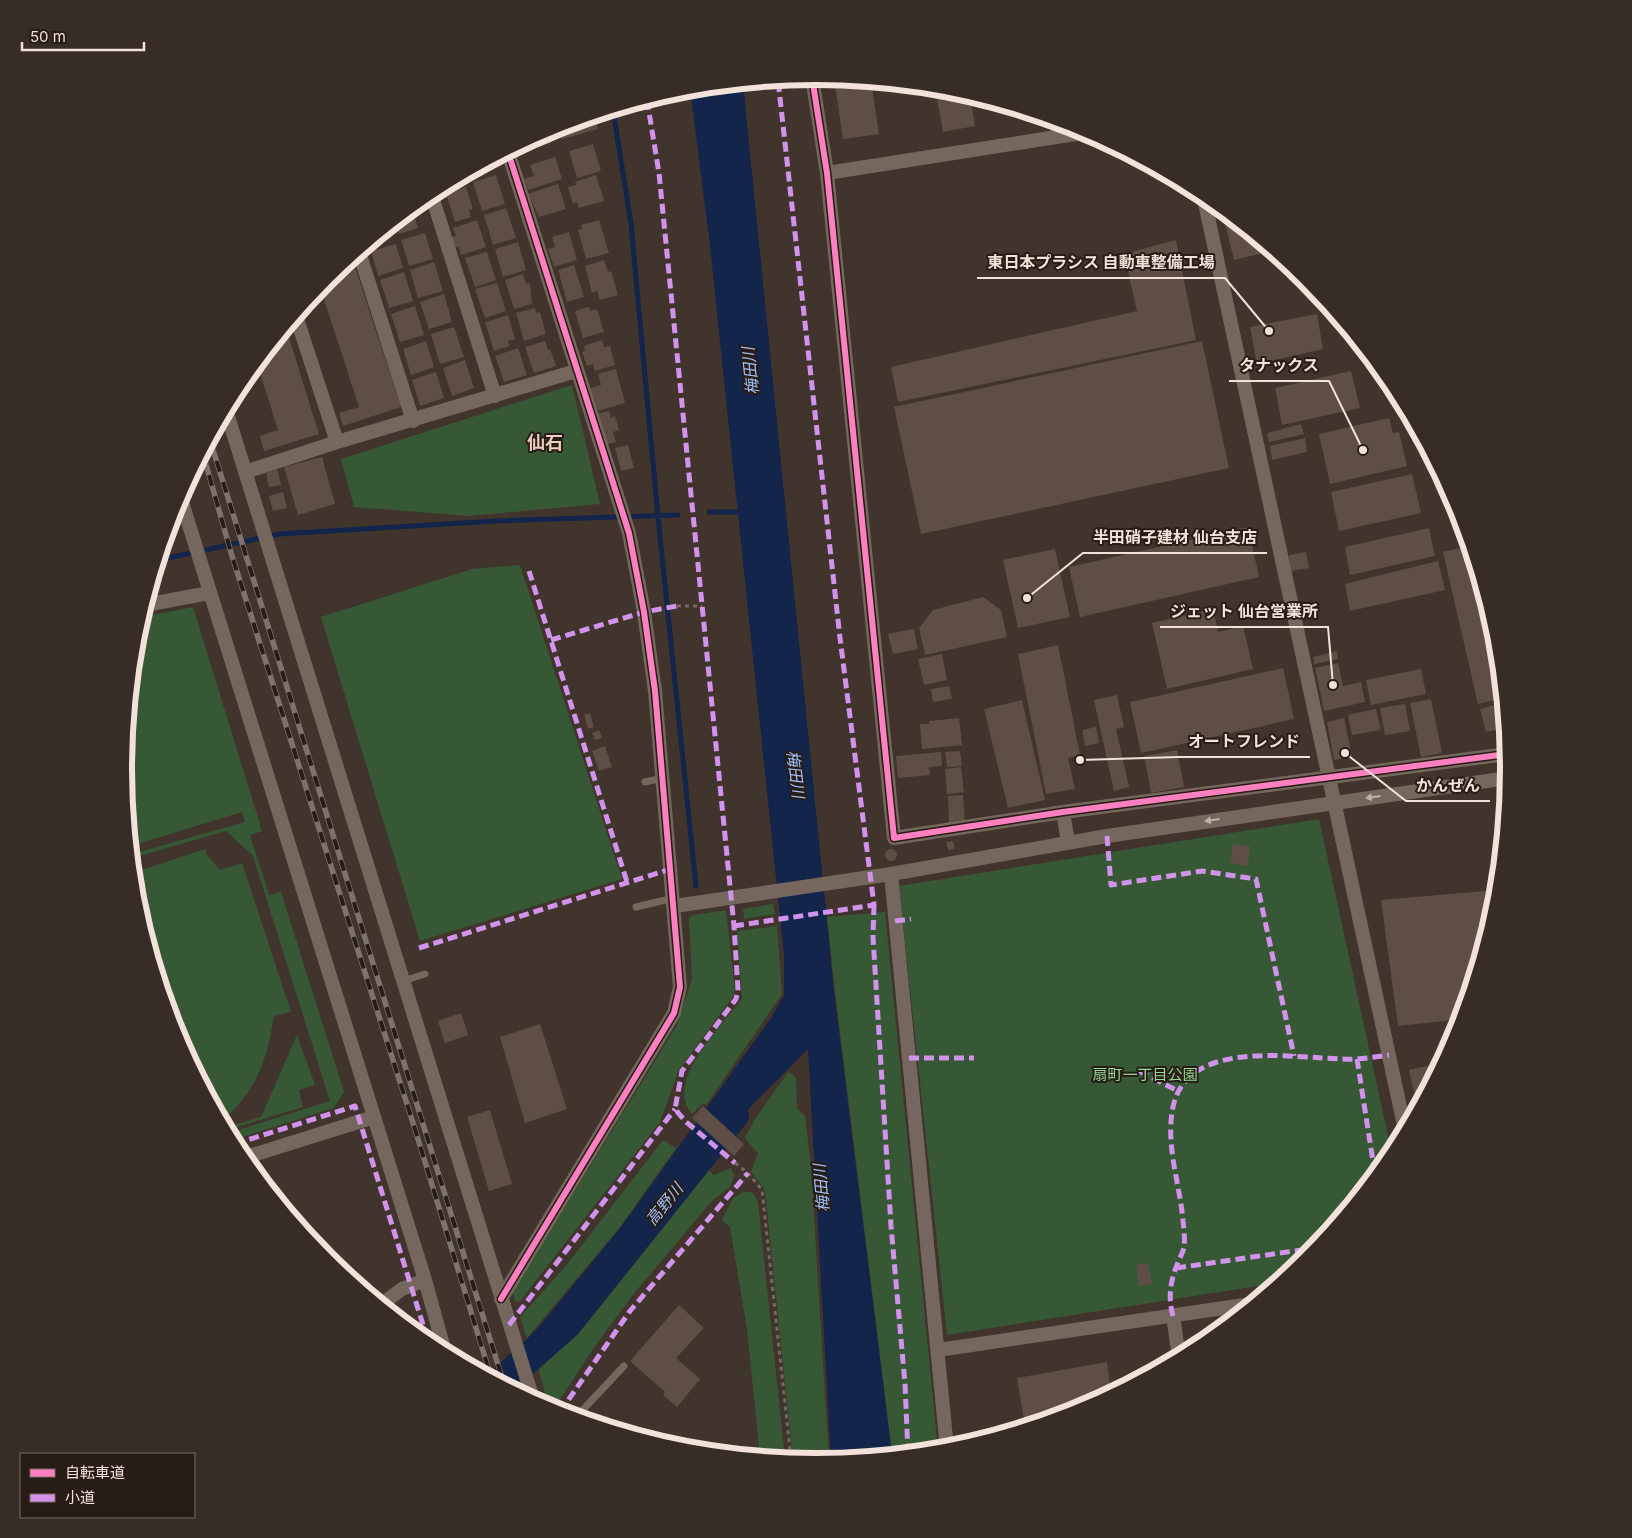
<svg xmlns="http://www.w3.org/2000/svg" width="1632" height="1538" viewBox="0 0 1632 1538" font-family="Inter,'Noto Sans JP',sans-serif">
<rect width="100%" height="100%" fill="#41342c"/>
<path fill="#375835" d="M572 385 600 504 469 516 354 507 341 459Z
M520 565 622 879 420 941 321 617 472 569Z
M193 607 262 831 250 835 269 895 281 892 344 1092 334 1108 233 1140 229 1133 330 1101 253 856 226 831 132 858V854L245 822 242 812 131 846 123 769 137 634 142 617Z
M1319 819 1392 1154 1306 1259 1276 1283 947 1335 899 886Z
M205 849 207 855 220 870 242 863 291 1012 274 1016C266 1063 258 1087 223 1121L176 1034 137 904 133 873Z
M773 904 775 914 744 919 743 909Z
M726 910 735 990 732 998 679 1070 660 1122 520 1301 515 1302 513 1292 677 1025 692 979 689 918 694 915Z
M885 912 938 1450 892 1454 835 991 827 917Z
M777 926 782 994 706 1105 703 1103 692 1114C663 1082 723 1024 742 999L737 931Z
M297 1035 315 1085 299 1090 303 1107 227 1130 226 1127 261 1117Z
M788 1072 796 1077 797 1108 805 1116 811 1167 829 1460H793L765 1191 751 1171 758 1154 745 1138 755 1119Z
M663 1140 676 1148 620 1227 527 1338 520 1317 565 1267Z
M701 1164 714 1175 731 1168 734 1175 731 1186 712 1201 636 1291 595 1346 553 1410 549 1408 535 1356 567 1327Z
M743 1192H752L758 1202 785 1459 760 1456 747 1329 730 1227 722 1220 733 1198Z"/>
<path fill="#13254a" d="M743 83 834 991 892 1454 831 1460 808 1049 674 1184 570 1314 502 1383 489 1376 537 1329 621 1227 771 1018 784 995V955L710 246 690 89Z"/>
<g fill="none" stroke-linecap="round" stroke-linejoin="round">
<path stroke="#13254a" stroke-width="5" d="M613 110 631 224 658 517 696 886
M709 512H744
M159 560 279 534 496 521 678 515"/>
<path stroke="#13254a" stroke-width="30" d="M501 1382 567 1324 734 1115"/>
</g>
<path fill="#5e4e45" d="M834 78 871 82 879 134 843 139Z
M935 88 970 95 975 126 943 132Z
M594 116 598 129 562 139 559 127Z
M547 131 551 143 518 152 517 147Z
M593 144 601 171 577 178 569 151Z
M555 157 562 179 528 190 524 179 534 176 530 165Z
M491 161 494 170 472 178 470 172Z
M496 175 505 204 482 211 473 182Z
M596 175 604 201 579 208 577 202 573 204 568 187 576 185 575 182Z
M463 176 464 180 448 185 447 184Z
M558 184 566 209 539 217 528 194Z
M466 187 473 209 469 210 471 217 455 222 446 193Z
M506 208 516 238 493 245 484 215Z
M412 209 418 228 399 234 395 222Z
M1222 211 1261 242 1272 251 1234 260Z
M477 220 486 247 461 255 459 247 454 248 451 237 456 236 453 228Z
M599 220 609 253 586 259 578 230 582 229 581 225Z
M388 228 391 238 369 244 386 230Z
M569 232 577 260 554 267 548 249 555 247 552 237Z
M425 233 433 259 409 266 401 240Z
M1176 240 1196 340 898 402 891 367 1137 311 1124 254Z
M518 242 526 270 503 277 495 249Z
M396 244 403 268 378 276 371 251Z
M487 252 496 280 475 287 465 258Z
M352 258 401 407 343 426 339 413 359 407 320 287Z
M604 260 608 272 611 271 618 295 600 300 597 291 592 293 585 266Z
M434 262 443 291 418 298 410 270Z
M574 265 584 297 567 302 558 270Z
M404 272 413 301 389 308 380 280Z
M523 274 526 284 530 283 532 304 514 309 505 280Z
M497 283 506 311 485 318 475 289Z
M444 294 452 322 429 329 420 302Z
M1327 305 1334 314 1336 316 1330 318Z
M415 306 424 335 400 342 391 314Z
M589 307 590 311 597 309 604 332 583 338 575 311Z
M535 308 536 313 540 312 546 334 524 341 516 313Z
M1317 314 1323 349 1257 364 1250 327Z
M508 315 515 339 508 341 509 346 494 351 485 322Z
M454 327 464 357 440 364 431 334Z
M286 328 319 434 264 451 260 436 278 430 257 363Z
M602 340 604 347 610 346 615 365 595 371 593 364 587 366 582 352 585 351 584 346Z
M426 341 434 367 411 375 403 349Z
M545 341 548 350 550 349 556 366 534 373 525 347Z
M1202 341 1229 468 921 534 894 407Z
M518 348 527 375 504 382 495 356Z
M465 360 474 388 452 396 443 368Z
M616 369 625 403 597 411 590 388 601 385 598 374Z
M1351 371 1360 408 1282 425 1275 388Z
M436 372 444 398 420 406 412 380Z
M1386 377 1392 384 1407 413 1400 416Z
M609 411 611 418 615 416 619 430 613 432 616 442 606 445 597 414Z
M1389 418 1393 433 1399 432 1407 466 1330 484 1319 434Z
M1301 424 1304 434 1269 442 1267 433Z
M1305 438 1307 452 1272 460 1270 446Z
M628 445 634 468 621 471 615 448Z
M322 457 335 504 298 515 284 467Z
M277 469 281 485 269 487 266 473Z
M1412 474 1421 513 1339 531 1331 492Z
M283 492 287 508 273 511 269 496Z
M1248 527 1259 577 1080 617 1069 567Z
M1429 528 1435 556 1350 575 1345 547Z
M1469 546 1500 678 1502 698 1478 704 1443 552Z
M1055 549 1070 617 1018 628 1003 560Z
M1306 552 1309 568 1291 571 1289 555Z
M1438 561 1445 590 1350 611 1345 584Z
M983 597 1001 610 1007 637 925 655 919 628 933 610Z
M1213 609 1218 632 1243 626 1253 669 1167 689 1152 623Z
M914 629 918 649 893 654 888 634Z
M1058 645 1080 755 1068 758 1075 789 1046 794 1018 654Z
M1337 651 1338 659 1314 664 1313 657Z
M942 654 947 680 924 685 918 659Z
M1338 663 1343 686 1361 682 1365 702 1324 711 1315 668Z
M1283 668 1294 719 1141 753 1130 702Z
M1421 669 1426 694 1371 705 1366 680Z
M949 686 952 699 933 702 931 689Z
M1117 695 1124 727 1116 729 1129 787 1114 791 1094 700Z
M1431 699 1442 753 1421 757 1410 703Z
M1022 700 1045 800 1008 808 984 709Z
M1502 703 1505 728 1486 732 1480 709Z
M1405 704 1410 731 1385 735 1380 708Z
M1376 709 1381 730 1352 735 1348 715Z
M590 713 594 727 588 729 584 715Z
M959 718 962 745 922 749 920 724H929V721Z
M1344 718 1352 756 1334 760 1327 722Z
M1096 727 1099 743 1085 746 1082 730Z
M599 730 602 738 595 740 592 733Z
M605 746 612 767 599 771 592 751Z
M1177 750 1184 787 1151 793 1144 756Z
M960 751 962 766 947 767 945 752Z
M941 752 942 766 929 767 930 775 898 778 896 756Z
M961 767 964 792 947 794 945 769Z
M963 795 965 824 949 825 948 796Z
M953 841 955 849 948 850 946 842Z
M1233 844 1250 846 1248 866 1230 863Z
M885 855a6 6 0 1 1 12 0a6 6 0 1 1-12 0Z
M1495 890V904L1461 1019 1398 1026 1381 900Z
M461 1013 468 1035 445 1043 438 1021Z
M540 1024 567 1109 525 1123 500 1037Z
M1440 1063 1420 1102 1417 1107 1409 1070Z
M703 1106 744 1144 734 1156 692 1118Z
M490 1110 512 1184 489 1191 467 1117Z
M1148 1263 1152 1284 1139 1286 1136 1265Z
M679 1305 704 1328 676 1358 700 1379 677 1407 663 1395 665 1392 630 1361Z
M1107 1362 1111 1393 1081 1409 1025 1426 1017 1378Z"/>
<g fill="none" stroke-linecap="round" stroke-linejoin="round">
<path stroke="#746961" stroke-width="3" stroke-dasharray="4 4" stroke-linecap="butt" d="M677 606H702
M735 1163 748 1173 762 1190 791 1459"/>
<path stroke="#75675e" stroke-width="7" d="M645 782 663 778
M636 907 674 898
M403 981 425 974
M576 1417 624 1366"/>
<path stroke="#75675e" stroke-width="14" d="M812 77 827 173 894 838 1063 812 1507 754
M827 173 1088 132
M431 193 495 396
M1203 194 1405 1130
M359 252 413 421
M296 316 337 442
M226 410 533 1399
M245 472 337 442 576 371
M180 496 425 1280 445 1352
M145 605 209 593
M1063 812 1068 842
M891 874 947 1449
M675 906 891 874 1107 836 1508 778
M243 1158 374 1117
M501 1299 674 1013 680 987 655 691 644 612 629 533 508 152
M385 1307 386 1301 402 1289 425 1280
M1173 1316 1179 1357
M938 1350 1251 1304"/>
<g stroke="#7d736c" stroke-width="5.5">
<path id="rail" d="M210 440 504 1384
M203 454 232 556 414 1126 491 1377"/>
</g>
<use href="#rail" stroke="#271c16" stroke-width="4" stroke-dasharray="11" stroke-linecap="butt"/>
<path stroke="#d193ec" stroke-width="5" stroke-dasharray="10 5" stroke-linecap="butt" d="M647 100 659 173 734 926 738 990 736 999 682 1071 675 1109 685 1121 735 1163
M529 571 627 882
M551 640 644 612 677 606
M1107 836 1111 885 1202 871 1256 879 1294 1056
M874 905 873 937 891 1226 905 1384 908 1453
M895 921 911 919
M734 926 874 905 840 638 778 80
M419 948 671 869
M909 1058H974
M1357 1059 1375 1174
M1139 1071 1178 1091
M235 1144 355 1106 429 1344
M1176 1268 1315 1248
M1173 1316C1168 1299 1170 1282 1177 1265 1179 1259 1183 1253 1184 1247 1185 1239 1184 1229 1183 1221 1180 1184 1165 1145 1173 1107 1187 1038 1293 1058 1343 1059 1358 1060 1374 1057 1389 1055
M509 1325 675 1109
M560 1412 630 1311 748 1173"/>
<g stroke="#271c16" stroke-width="9">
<path id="cycleway" d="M812 77 827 173 894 838 1063 812 1507 754
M501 1299 674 1013 680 987 655 691 644 612 629 533 508 152"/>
</g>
<use href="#cycleway" stroke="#ff80c0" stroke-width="6"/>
</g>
<defs><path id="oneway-solid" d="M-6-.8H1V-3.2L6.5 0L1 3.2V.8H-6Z" transform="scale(1.25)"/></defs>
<g fill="#c0b1a8">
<use href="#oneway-solid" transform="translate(1373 797) rotate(172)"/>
<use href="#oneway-solid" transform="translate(1212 820) rotate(172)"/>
</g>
<g text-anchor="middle" stroke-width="4" stroke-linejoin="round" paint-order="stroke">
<g font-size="15" fill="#96d895" stroke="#271c16">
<text x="1145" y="1080">扇町一丁目公園</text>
</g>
<g font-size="16" font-style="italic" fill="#a0bff9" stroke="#271c16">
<text transform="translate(750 371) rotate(-96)" y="6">梅田川</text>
<text transform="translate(796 774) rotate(83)" y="6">梅田川</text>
<text transform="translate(821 1188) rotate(-95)" y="6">梅田川</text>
<text transform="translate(664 1204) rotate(-51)" y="6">高野川</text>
</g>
<g font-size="18" font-weight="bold" fill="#edcebe" stroke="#271c16">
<text x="545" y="449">仙石</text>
</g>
</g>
<path d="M0 0H1632V1538H0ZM132 769a684 684 0 1 1 1368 0a684 684 0 1 1-1368 0Z" fill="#372c26" fill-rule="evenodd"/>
<path fill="none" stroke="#f2e2da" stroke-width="6" d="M132 769a684 684 0 1 1 1368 0a684 684 0 1 1-1368 0Z"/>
<path fill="none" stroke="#f2e2da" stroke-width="2" d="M1269 331L1225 278H977M1363 450L1329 381H1229M1027 598L1083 553H1267M1333 685L1328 627H1160M1080 760L1178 757H1310M1345 753L1406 801H1490"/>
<g fill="#f2e2da" stroke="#271c16" stroke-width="2">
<circle cx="1269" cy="331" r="5"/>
<circle cx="1363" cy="450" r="5"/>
<circle cx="1027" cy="598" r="5"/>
<circle cx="1333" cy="685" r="5"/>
<circle cx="1080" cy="760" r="5"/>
<circle cx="1345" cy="753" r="5"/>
</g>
<g font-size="16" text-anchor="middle" font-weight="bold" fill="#f2e2da" stroke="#271c16" stroke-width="4" stroke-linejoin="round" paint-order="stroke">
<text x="1101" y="268">東日本プラシス 自動車整備工場</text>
<text x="1279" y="371">タナックス</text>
<text x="1175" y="543">半田硝子建材 仙台支店</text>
<text x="1244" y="617">ジェット 仙台営業所</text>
<text x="1244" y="747">オートフレンド</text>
<text x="1448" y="791">かんぜん</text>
</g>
<rect x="20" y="1453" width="175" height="65" fill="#271c16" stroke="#786b64"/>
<rect x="30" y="1469" width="25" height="8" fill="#ff80c0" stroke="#786b64"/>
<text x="65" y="1478" font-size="15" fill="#f2e2da">自転車道</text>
<rect x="30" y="1494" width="25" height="8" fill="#d193ec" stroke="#786b64"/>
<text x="65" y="1503" font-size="15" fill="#f2e2da">小道</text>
<path d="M22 42v8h122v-8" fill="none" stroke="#f2e2da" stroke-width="2.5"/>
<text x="30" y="42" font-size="15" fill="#f2e2da" stroke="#271c16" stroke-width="4" paint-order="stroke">50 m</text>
</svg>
